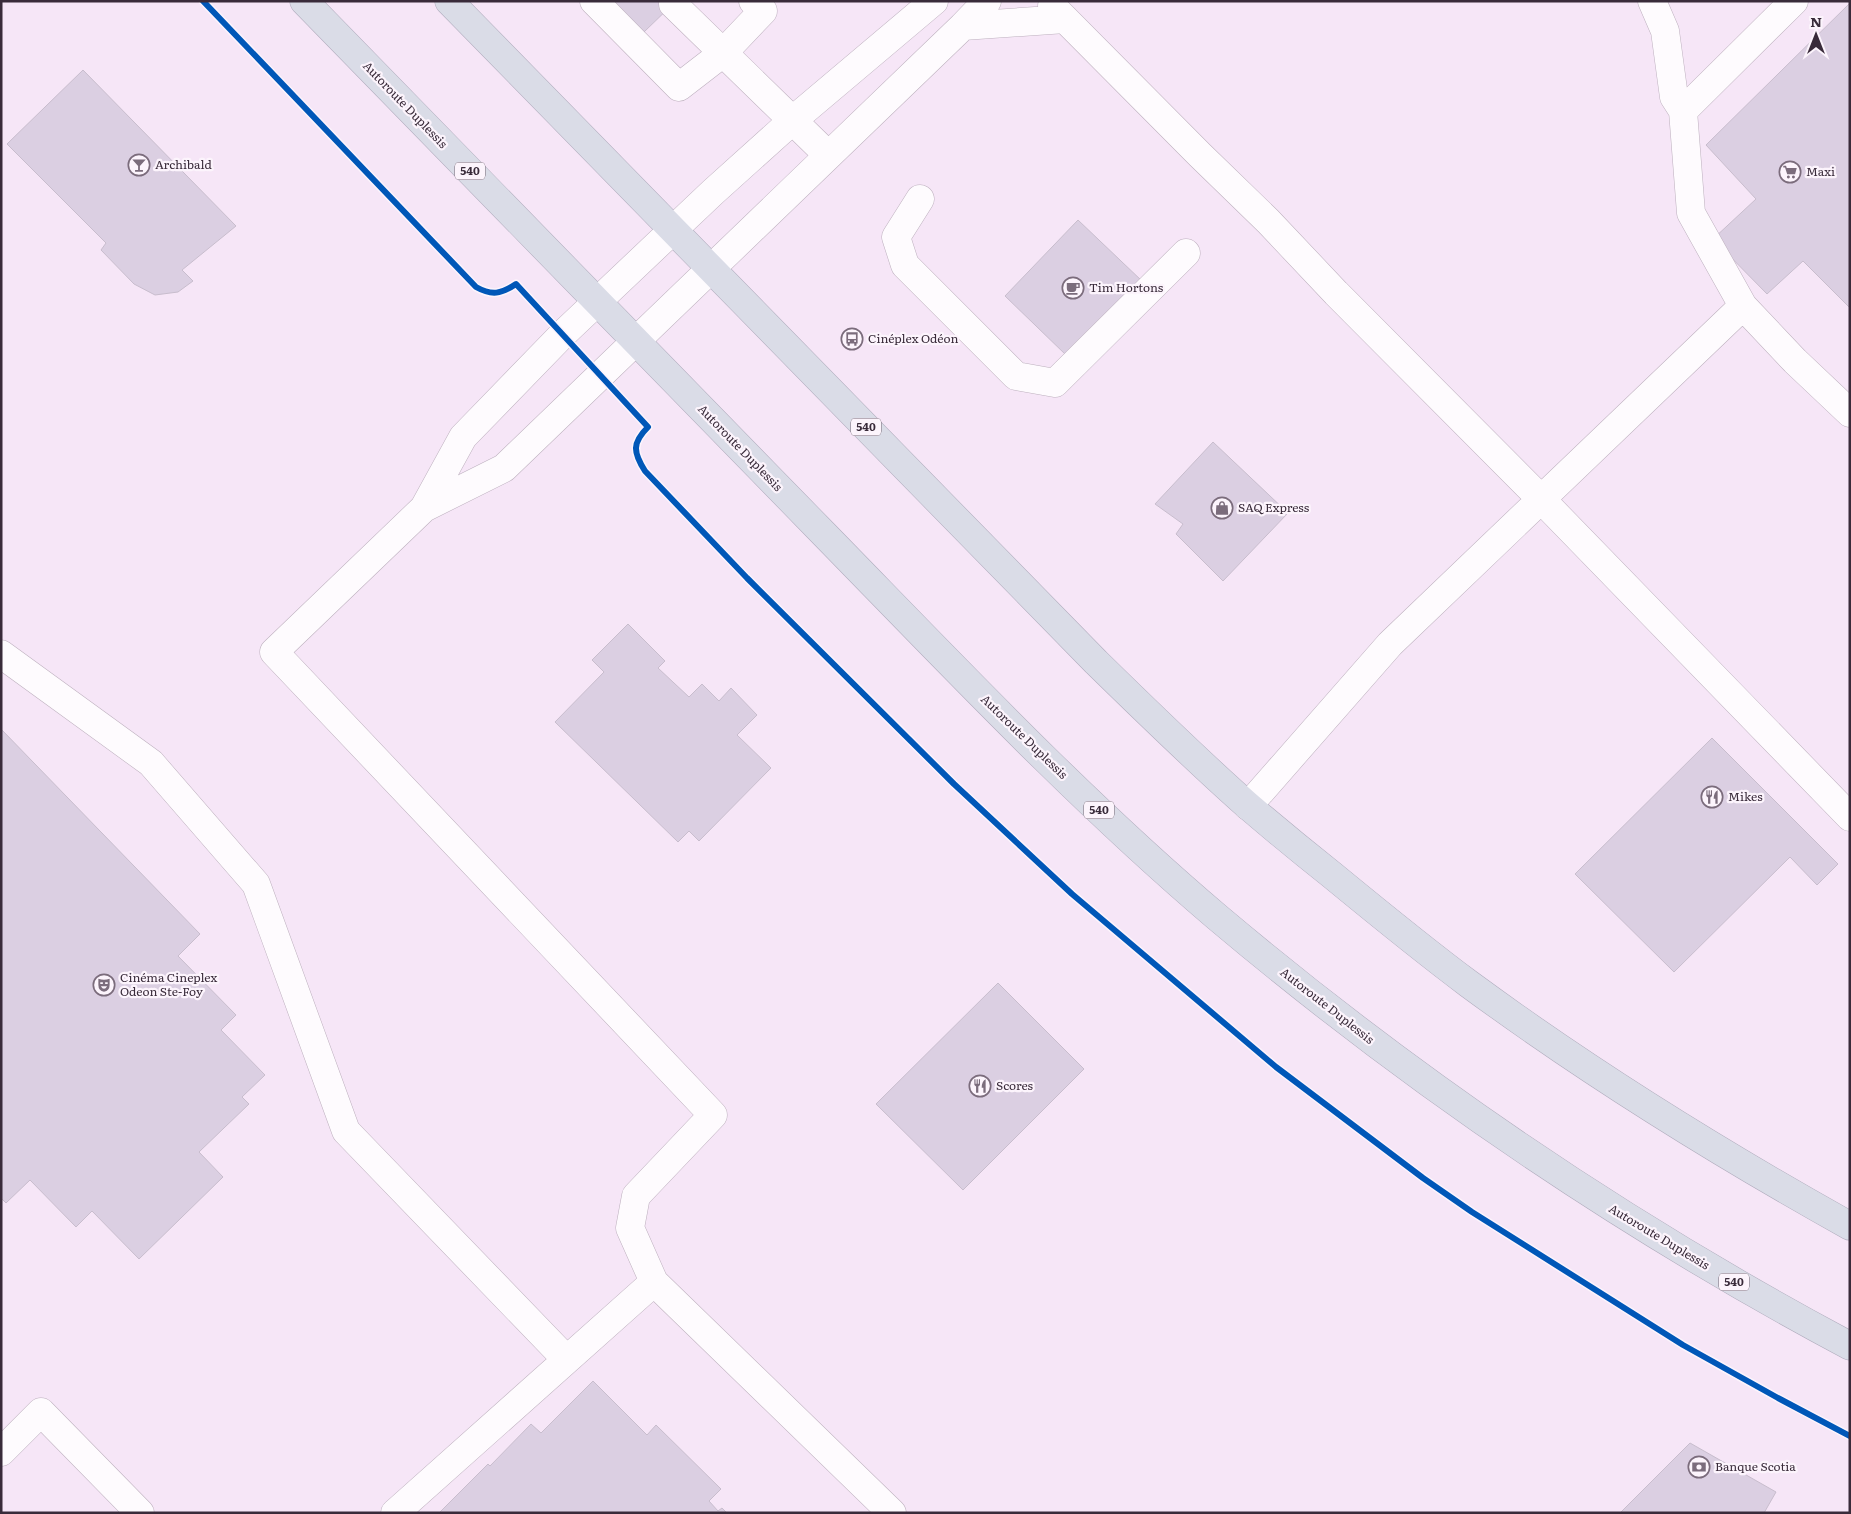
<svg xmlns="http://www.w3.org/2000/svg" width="1851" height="1514" viewBox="0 0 1851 1514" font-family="Literata,serif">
<rect width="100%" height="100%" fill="#f6e6f7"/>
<path fill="#dbcfe2" stroke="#c8bdcd" d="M613 1H676L644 32Z
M1850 3V308L1803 261 1767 294 1713 239 1756 199 1706 145Z
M83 70 236 226 182 270 193 281 178 292 155 295 134 284 101 250 106 243 7 144Z
M1078 220 1142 281 1066 355 1005 296Z
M1213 442 1288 513 1223 581 1176 534 1183 524 1155 504Z
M628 624 665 661 658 668 689 697 702 684 719 701 731 688 757 715 737 735 771 768 699 841 689 831 678 842 555 722 604 672 592 660Z
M1 729 200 934 178 956 236 1015 221 1030 265 1075 242 1097 249 1104 199 1152 223 1177 139 1259 92 1211 76 1227 30 1180 6 1203 1 1198Z
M1712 738 1838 864 1817 885 1790 857 1674 972 1575 874Z
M998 983 1084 1069 963 1190 876 1104Z
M593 1381 647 1435 656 1425 721 1489 709 1501 718 1511 722 1508 727 1513H439L488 1464 490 1466 531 1424 541 1433Z
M1690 1443 1776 1492 1764 1513H1620Z"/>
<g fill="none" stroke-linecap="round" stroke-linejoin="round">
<g stroke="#bdb0be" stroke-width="29">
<path id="minor" d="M594 1 679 87 723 53 763 11 753 1
M1652 1 1665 31 1674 97 1683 111 1691 213 1743 306 1795 361 1850 413
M673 4 828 155
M1052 6 1200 155 1268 221 1336 293 1541 499 1850 817
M963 26 987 1
M1683 111 1794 1
M920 199 896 237 905 265 1016 376 1055 383 1186 253
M424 508 463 437 563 334 713 192 793 120 934 1
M1 654 151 763 256 884 346 1131 566 1359
M1248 806 1390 644 1743 306
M1 1452 41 1412 140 1513
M395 1513 654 1282
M892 1513 654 1282 630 1228 636 1196 713 1115 274 652 424 508 504 468 963 26 1065 19"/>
</g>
<g stroke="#b0acbd" stroke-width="29">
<path id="highway" d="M304 1C478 179 651 357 824 534 952 665 1078 799 1217 917 1414 1083 1623 1225 1850 1346
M449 1 1096 662C1145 710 1195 759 1247 805 1275 829 1303 852 1332 875 1377 912 1422 949 1469 984 1590 1073 1719 1153 1850 1226"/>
</g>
<use href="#minor" stroke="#fefbfe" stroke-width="28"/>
<use href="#highway" stroke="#dadce7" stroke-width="28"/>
<g stroke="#fcf4fc" stroke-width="9">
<path id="cycleway" d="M203 1 476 287C492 296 501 294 516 284L648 427C632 443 633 452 645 471L747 578 954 784 1072 894 1276 1067 1423 1178 1472 1212 1683 1345 1778 1398 1850 1436"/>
</g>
<use href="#cycleway" stroke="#0057b8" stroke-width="6"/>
</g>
<defs>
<g id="bar-ring" transform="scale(1.125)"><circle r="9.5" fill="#fcf4fc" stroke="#7b6c7c" stroke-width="1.5"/><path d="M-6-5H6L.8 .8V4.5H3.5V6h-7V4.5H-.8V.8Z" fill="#7b6c7c"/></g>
<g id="supermarket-ring" transform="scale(1.125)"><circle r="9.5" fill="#fcf4fc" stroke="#7b6c7c" stroke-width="1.5"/><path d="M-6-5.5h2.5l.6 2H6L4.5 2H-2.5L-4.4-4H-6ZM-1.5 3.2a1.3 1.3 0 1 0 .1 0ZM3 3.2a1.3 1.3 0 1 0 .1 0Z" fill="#7b6c7c"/></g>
<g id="cafe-ring" transform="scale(1.125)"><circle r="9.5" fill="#fcf4fc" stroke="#7b6c7c" stroke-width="1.5"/><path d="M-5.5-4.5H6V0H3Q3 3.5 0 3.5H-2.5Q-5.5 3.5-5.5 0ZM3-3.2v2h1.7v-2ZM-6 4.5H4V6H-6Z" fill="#7b6c7c"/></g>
<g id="bus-ring" transform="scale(1.125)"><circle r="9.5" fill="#fcf4fc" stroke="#7b6c7c" stroke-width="1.5"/><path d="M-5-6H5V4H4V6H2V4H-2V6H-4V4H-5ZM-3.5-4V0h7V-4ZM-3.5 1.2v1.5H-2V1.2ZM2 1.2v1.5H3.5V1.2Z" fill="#7b6c7c"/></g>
<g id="shop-ring" transform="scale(1.125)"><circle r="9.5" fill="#fcf4fc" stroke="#7b6c7c" stroke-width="1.5"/><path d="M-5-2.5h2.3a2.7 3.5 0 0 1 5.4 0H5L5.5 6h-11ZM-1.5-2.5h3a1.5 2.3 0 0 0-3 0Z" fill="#7b6c7c"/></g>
<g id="restaurant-ring" transform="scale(1.125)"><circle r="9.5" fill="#fcf4fc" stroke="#7b6c7c" stroke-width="1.5"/><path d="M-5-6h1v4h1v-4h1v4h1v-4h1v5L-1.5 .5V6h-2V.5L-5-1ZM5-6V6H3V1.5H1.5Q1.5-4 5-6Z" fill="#7b6c7c"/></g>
<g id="theatre-ring" transform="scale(1.125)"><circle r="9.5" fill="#fcf4fc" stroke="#7b6c7c" stroke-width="1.5"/><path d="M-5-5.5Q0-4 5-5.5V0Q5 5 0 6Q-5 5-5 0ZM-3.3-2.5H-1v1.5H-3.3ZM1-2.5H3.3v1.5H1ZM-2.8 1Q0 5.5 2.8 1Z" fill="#7b6c7c"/></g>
<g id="bank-ring" transform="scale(1.125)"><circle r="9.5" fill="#fcf4fc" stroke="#7b6c7c" stroke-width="1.5"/><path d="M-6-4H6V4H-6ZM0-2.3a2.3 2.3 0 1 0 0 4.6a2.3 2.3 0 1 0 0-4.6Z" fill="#7b6c7c"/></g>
</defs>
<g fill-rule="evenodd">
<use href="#bar-ring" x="139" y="165"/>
<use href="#supermarket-ring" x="1790" y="172"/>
<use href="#cafe-ring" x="1073" y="288"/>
<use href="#bus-ring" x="852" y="339"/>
<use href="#shop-ring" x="1222" y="508"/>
<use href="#restaurant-ring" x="1712" y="797"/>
<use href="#theatre-ring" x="104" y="985"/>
<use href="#restaurant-ring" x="980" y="1086"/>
<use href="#bank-ring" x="1699" y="1467"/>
</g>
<g text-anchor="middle" stroke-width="4.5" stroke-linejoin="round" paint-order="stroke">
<g fill="#fcf4fc" stroke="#746774" stroke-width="1">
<rect x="455" y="162.5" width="30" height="17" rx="4"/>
<rect x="851" y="418.5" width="30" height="17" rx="4"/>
<rect x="1084" y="801.5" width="30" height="17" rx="4"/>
<rect x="1719" y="1273.5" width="30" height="17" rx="4"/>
</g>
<g font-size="11" font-weight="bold" fill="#392b3a">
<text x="470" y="175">540</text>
<text x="866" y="431">540</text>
<text x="1099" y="814">540</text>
<text x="1734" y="1286">540</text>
</g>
<g font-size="12" fill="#392b3a" stroke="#fcf4fc">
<text transform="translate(405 105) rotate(46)" y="4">Autoroute Duplessis</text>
<text transform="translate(740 448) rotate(46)" y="4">Autoroute Duplessis</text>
<text transform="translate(1024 737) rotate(44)" y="4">Autoroute Duplessis</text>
<text transform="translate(1327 1006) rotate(38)" y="4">Autoroute Duplessis</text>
<text transform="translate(1659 1237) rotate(31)" y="4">Autoroute Duplessis</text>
</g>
<g font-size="12" fill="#392b3a" stroke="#fcf4fc" text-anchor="start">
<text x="155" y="169">Archibald</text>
<text x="1806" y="176">Maxi</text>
<text x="1089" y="292">Tim Hortons</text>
<text x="868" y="343">Cinéplex Odéon</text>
<text x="1238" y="512">SAQ Express</text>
<text x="1728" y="801">Mikes</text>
<text x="120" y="982">Cinéma Cineplex<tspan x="120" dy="14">Odeon Ste-Foy</tspan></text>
<text x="996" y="1090">Scores</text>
<text x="1715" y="1471">Banque Scotia</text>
</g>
</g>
<rect width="1851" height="1514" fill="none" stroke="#392b3a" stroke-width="5"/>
<g transform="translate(1816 35)" stroke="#fcf4fc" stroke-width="4" paint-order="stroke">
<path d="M0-4L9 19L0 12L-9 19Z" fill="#392b3a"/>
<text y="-8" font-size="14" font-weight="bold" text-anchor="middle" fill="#392b3a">N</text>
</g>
</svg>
